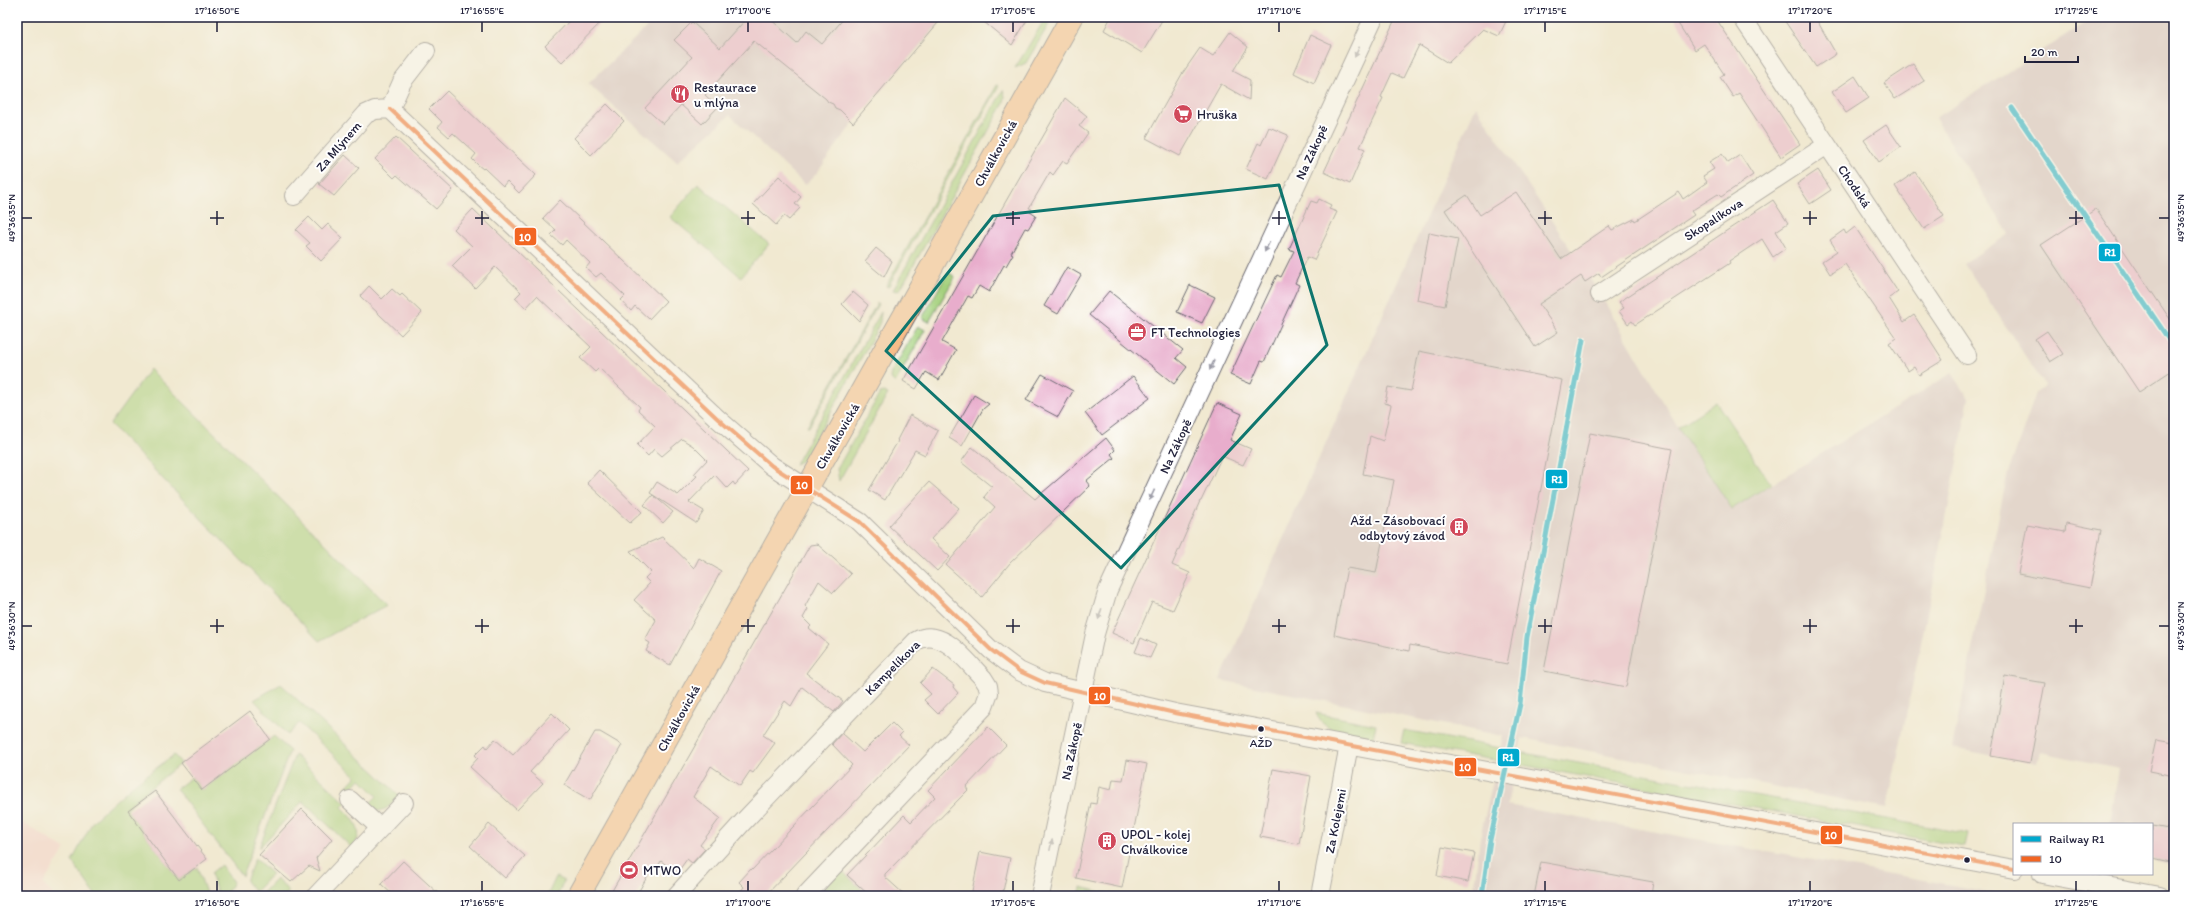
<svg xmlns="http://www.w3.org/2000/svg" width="2191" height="913" viewBox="0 0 2191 913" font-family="Itim,sans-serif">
<rect width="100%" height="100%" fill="#fff"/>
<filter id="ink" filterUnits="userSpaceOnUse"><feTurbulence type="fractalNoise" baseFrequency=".025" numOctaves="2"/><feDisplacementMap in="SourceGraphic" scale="8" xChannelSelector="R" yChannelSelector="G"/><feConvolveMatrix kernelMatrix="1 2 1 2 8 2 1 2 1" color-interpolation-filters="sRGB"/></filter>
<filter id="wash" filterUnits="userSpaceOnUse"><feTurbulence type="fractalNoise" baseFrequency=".012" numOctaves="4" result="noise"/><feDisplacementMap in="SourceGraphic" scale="16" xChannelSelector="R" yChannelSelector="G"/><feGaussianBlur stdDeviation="0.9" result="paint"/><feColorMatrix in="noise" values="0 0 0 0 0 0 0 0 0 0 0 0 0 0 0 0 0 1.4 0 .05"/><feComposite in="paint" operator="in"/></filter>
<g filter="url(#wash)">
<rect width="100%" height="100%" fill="#f1e9d1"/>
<path fill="#f7d0cd" d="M17 819 65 849 43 884 54 896H17Z"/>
<path fill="#d2bec3" d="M657 17H945L853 123 817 173 805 185 730 115 677 162 588 84Z
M2094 17H2174V865L2152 860V824H2110L2119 768 2040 752 2037 764 1952 748 2007 476 2036 393 2045 386 1964 263 2009 234 1935 118Z
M1476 106 1600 294 1678 427 1732 509 1952 373 1969 398 1939 556 1887 808 1522 738 1507 805 2012 896H1473L1480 838 1503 736 1220 680Z"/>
<path fill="#a4d07d" stroke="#63795c" d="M1046 17 1049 24 1026 63 1015 68Z
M997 85 999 86 888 287 886 286Z
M1003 90 1005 96 1004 103 901 288 897 291 893 290Z
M698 184 769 244 741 277 670 217Z
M948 272 955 277 929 322 922 318Z
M877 303 878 304 809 427H807Z
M881 312 880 322 875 333 809 451 804 460 795 464Z
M918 326 925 330 895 383 890 378 891 373Z
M150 369 387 605 319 641 110 424Z
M884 392 888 394 839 481 837 469 880 393Z
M1716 402 1771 484 1732 509 1678 427Z
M281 684 400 796C390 806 381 817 366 807L377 796 360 779 349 791 345 788 356 776 299 723 288 735 254 700Z
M1316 713 1376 725 1373 738C1354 734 1324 735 1316 713Z
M1404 730 1501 748 1499 761 1401 743Z
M274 736 290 751 242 876 176 789 192 777 202 790Z
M1513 751 1968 834 1965 847 1511 763Z
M174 755 181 763 126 808 179 880 197 867 207 896H96L72 861 93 821 133 785Z
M295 755 346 803 342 807C355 820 366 832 352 848L303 801 259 848Z
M255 858 272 874 255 892 246 881Z
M221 865 233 882 225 896H218L211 873Z
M841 870 869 896H816Z
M556 877 564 881 557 896H547Z
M276 879 289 891 285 896H260Z
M1081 887 1120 896H1079Z"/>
<g id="blocks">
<path fill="#e8adcc" d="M573 17H606L562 62 545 46Z
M748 17H768L797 43 806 31 822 44 845 17H943L853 123 840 110 835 108 833 104 828 102 826 99 754 41 705 95 718 107 702 124 681 105 663 124 645 108 692 57 674 40 692 22 720 48Z
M978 17H1029L1012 45Z
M1111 17H1164L1142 53 1104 30Z
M1396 17H1508L1499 36 1483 29 1448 63 1419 45 1403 78 1392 73 1381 97 1383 98 1360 147 1365 149 1350 184 1324 172Z
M1674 17H1715L1800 144 1781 157 1739 93 1733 97 1720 77 1724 74 1704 44 1695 50Z
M1782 17H1815L1836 54 1816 67Z
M1230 32 1248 47 1233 71 1250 80 1249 100 1221 84 1180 156 1146 138 1182 74 1200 48 1213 56Z
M1310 35 1331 45 1314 83 1294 73Z
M1913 64 1924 81 1895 99 1884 83Z
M1855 76 1869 98 1846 113 1832 92Z
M447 91 536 175 519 193 507 181 503 186 484 168 483 169 478 165 472 159 476 154 453 133 449 137 438 127 442 122 429 109Z
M1065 98 1087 116 1079 126 1088 133 1067 163 1063 161 1053 175 1050 172 1029 208 1032 209 1030 212 1036 216 1028 229 1025 228 1011 253 1013 254 1006 266 1004 265 989 292 979 286 972 298 968 296 942 342 956 350 939 380 926 372 916 389 903 381Z
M607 104 624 121 591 155 574 138Z
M1886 125 1901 147 1879 162 1864 140Z
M1269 127 1288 135 1268 179 1246 169 1258 143 1261 145Z
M396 137 453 190 436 209 397 175 394 178 375 159Z
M1722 154 1728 163 1740 155 1753 175 1721 197 1718 194 1691 211 1694 215 1601 277 1599 273 1585 282 1581 276 1539 304 1558 332 1535 347 1445 210 1467 195 1480 215 1516 192 1561 259 1609 226 1612 230 1634 219 1635 221 1679 192 1683 199 1707 182 1703 176 1714 169 1709 162Z
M345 155 359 168 334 196 319 184Z
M1818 170 1831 190 1810 204 1797 184Z
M1915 172 1944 216 1924 229 1895 186Z
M779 176 801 197 795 204 800 208 789 220 784 216 776 225 753 204Z
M1319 199 1331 205 1329 209 1337 212 1314 260 1307 257 1295 283 1299 285 1264 362 1261 361 1251 384 1230 375 1277 275 1281 277 1294 251 1289 249 1311 201 1317 203Z
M560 200 666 301 649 319 635 306 631 311 621 300 625 296 601 273 596 277 586 268 590 263 566 240 562 245 551 235 556 230 543 218Z
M1773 200 1788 223 1776 231 1786 248 1773 257 1762 239 1729 261 1730 263 1635 325 1632 321 1628 324 1619 311 1624 308 1619 302Z
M473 209 748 471 735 485 733 482 727 488 715 475 689 502 704 511 696 523 650 493 657 482 678 495 697 476 694 474 707 460 693 446 682 439 662 456 654 449 648 456 637 445 655 426 638 410 640 407 599 368 595 372 580 358 591 347 537 296 526 308 515 298 521 292 495 267 475 288 452 266 472 246 454 229Z
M2096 209 2174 325V369L2139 392 2041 245Z
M309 217 322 230 328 224 343 238 321 261 306 246 310 243 296 230Z
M1855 227 1898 292 1889 298 1904 322 1914 315 1943 360 1919 375 1914 367 1908 371 1889 343 1896 338 1845 264 1830 274 1822 261 1837 251 1830 240 1844 230 1846 234Z
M1429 233 1458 239 1445 306 1417 300Z
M876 248 892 261 884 277 865 261Z
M1067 267 1081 275 1058 314 1044 306Z
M1190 285 1215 297 1202 323 1177 312Z
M369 286 382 299 392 289 400 296 402 294 422 313 401 335 360 296Z
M1109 291 1183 350 1176 358 1187 367 1174 384 1089 315Z
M853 292 868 305 859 321 842 304Z
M2047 331 2063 354 2050 362 2035 339Z
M1419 351 1562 380 1507 664 1410 645 1409 651 1334 635 1347 568 1376 573 1394 480 1363 474 1370 436 1383 441 1391 405 1385 403 1388 387 1411 391Z
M1042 374 1073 391 1058 417 1026 400Z
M1133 376 1150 398 1102 435 1085 413Z
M974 395 989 404 983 409 962 446 949 438Z
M1217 403 1242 414 1230 440 1251 449 1243 465 1222 456 1201 501H1200L1172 565 1190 573 1173 610 1152 602 1134 643 1112 633Z
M910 415 938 431 925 455 915 450 885 500 869 490 898 441 897 440Z
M1590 433 1672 449 1626 687 1544 671Z
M1106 438 1115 450 1111 454 1114 458 1086 481 1090 486 1010 563 982 597 946 565 995 507 984 497 992 487 961 462 972 447 1035 499Z
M599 470 642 512 630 523 587 483Z
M929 482 959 508 931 539 950 557 937 571 889 526Z
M653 495 673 512 663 523 644 505Z
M2066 523 2101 530 2090 588 2018 574 2027 525 2065 532Z
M662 537 694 568 699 558 721 571 670 665 646 651 650 643 645 640 656 620 634 600 650 583 645 578 651 572 630 551Z
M817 544 851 574 833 593 819 581 805 606 808 609 803 618 811 626 809 628 828 644 806 673 843 701 834 712 802 687 791 706 785 701 763 735 775 743 753 773 750 771 740 786 711 766 693 797 720 818 700 845 705 849 692 863 687 859 677 873 661 861 655 872 651 870 636 896H609L810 545Z
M1141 638 1156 645 1150 658 1135 652Z
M933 669 954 685 953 687 958 693 938 714 924 700 931 694 920 683Z
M2005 676 2045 683 2030 763 1991 756Z
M250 711 270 739 202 790 181 763Z
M552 713 569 730 530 772 543 783 517 810 470 767 478 758 475 755 485 745 487 748 495 739 513 755Z
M892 723 902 733 899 736 909 745 765 896H737L744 887 739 882 751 869 752 870 852 765 832 744 842 733 863 752Z
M988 727 1006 745 966 787 968 790 885 874V877L906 896H870L847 875 904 815 911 822 935 797 928 790Z
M595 732H600L622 745 590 800 564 785Z
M2156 740 2174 743V776L2149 771Z
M1127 760 1147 764 1122 888 1076 878 1091 803 1096 804 1099 787 1111 790 1113 779 1123 780Z
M1273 769 1311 776 1299 844 1260 837Z
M155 791 207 859 179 880 128 811Z
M302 809 332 839 316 858 320 871 309 866 291 882 259 855Z
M489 824 525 856 505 878 470 846Z
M2152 826 2174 830V863L2152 858Z
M1442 847 1474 853 1468 882 1437 876Z
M980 852 1010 858 1002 896H971Z
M403 861 441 896H394L381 884Z
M1541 862 1653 882 1651 896H1534Z"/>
</g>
</g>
<g filter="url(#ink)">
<use href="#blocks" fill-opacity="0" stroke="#6a6870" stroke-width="1"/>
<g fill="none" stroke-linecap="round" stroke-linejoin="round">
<g stroke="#6a6870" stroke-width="20">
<path id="street" d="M1742 17 1967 355
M390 109 718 419 772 466 860 522 991 650 1019 671 1045 683 1175 713 2014 869
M390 109 402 82 426 51
M294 196 366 114 375 110 390 109
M1600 294 1827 145
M350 800 380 828
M2042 874 2160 896
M316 896 404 803
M676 896 743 822 916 641C942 626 966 661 983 678L988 686 989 693 984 707 805 896
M1040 896 1095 634 1108 590 1374 17
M1320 896 1349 745"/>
</g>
<g stroke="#6a6870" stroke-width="24">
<path id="primary" d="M578 896 1072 17"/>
</g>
<use href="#street" stroke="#fff" stroke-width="18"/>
<use href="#primary" stroke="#f8bd89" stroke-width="22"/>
<g stroke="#fff" stroke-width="7">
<path id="bus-1" d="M390 109 718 419 772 466 860 522 991 650 1019 671 1045 683 1175 713 2014 869"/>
</g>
<use href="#bus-1" stroke="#f26522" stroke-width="4"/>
<g stroke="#fff" stroke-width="8">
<path id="rail-1" d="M2012 108 2174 347
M1482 896 1490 840 1520 704 1527 637 1583 340"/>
</g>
<use href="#rail-1" stroke="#00a9ce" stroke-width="5"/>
</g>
<defs><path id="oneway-solid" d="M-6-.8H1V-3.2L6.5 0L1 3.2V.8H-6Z"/></defs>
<g fill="#9c9ca7">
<use href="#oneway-solid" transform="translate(1357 52) rotate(115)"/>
<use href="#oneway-solid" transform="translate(1267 247) rotate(116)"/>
<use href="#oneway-solid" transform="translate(1212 365) rotate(115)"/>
<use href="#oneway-solid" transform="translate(1152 495) rotate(115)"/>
<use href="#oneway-solid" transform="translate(1100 614) rotate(107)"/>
<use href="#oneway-solid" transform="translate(1051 845) rotate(-78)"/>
</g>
</g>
<path d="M0 0H2191V913H0ZM1279 185 1327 345 1121 568 886 351 993 216Z" fill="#f1e9d1" fill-opacity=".55" fill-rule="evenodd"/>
<path fill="none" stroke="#0f766e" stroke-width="3" stroke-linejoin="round" d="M1279 185 1327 345 1121 568 886 351 993 216Z"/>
<path fill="none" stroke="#22223b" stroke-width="1.5" d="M217 22V32M482 22V32M748 22V32M1013 22V32M1279 22V32M1545 22V32M1810 22V32M2076 22V32M217 211V225M482 211V225M748 211V225M1013 211V225M1279 211V225M1545 211V225M1810 211V225M2076 211V225M22 218H32M210 218H224M475 218H489M741 218H755M1006 218H1020M1272 218H1286M1538 218H1552M1803 218H1817M2069 218H2083M2159 218H2169M217 619V633M482 619V633M748 619V633M1013 619V633M1279 619V633M1545 619V633M1810 619V633M2076 619V633M22 626H32M210 626H224M475 626H489M741 626H755M1006 626H1020M1272 626H1286M1538 626H1552M1803 626H1817M2069 626H2083M2159 626H2169M217 881V891M482 881V891M748 881V891M1013 881V891M1279 881V891M1545 881V891M1810 881V891M2076 881V891"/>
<defs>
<g id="restaurant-disc" transform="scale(1)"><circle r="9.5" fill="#d1495b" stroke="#fff"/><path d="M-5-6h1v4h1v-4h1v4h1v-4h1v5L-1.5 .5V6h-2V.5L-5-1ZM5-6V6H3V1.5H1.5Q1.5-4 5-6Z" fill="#fff"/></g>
<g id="supermarket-disc" transform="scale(1)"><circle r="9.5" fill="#d1495b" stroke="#fff"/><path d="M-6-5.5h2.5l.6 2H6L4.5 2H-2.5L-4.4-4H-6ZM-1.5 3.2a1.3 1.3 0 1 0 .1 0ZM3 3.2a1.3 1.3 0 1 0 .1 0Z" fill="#fff"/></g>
<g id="office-disc" transform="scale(1)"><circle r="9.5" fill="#d1495b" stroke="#fff"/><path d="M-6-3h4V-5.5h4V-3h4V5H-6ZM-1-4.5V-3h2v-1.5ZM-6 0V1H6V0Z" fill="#fff"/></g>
<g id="building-disc" transform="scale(1)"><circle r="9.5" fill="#d1495b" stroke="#fff"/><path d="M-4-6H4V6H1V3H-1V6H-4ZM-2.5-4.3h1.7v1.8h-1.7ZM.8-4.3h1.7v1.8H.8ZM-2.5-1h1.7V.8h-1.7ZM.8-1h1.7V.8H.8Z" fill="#fff"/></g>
<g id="stadium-disc" transform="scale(1)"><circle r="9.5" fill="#d1495b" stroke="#fff"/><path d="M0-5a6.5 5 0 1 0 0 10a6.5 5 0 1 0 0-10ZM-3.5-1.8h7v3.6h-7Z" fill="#fff"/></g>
</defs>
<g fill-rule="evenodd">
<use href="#restaurant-disc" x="680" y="94"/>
<use href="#supermarket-disc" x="1183" y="114"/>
<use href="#office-disc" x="1137" y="332"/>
<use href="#building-disc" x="1459" y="527"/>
<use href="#building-disc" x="1107" y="841"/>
<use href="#stadium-disc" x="629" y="870"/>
</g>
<g fill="#22223b" stroke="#fff" stroke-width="1.5">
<circle cx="1261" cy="729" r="3.5"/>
<circle cx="1967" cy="860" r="3.5"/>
</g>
<g text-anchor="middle" stroke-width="4" stroke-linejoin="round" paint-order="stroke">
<g font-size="12" fill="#22223b" stroke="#fff">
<text x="1261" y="747">AŽD</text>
</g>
<g font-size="13" fill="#22223b" stroke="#fff" text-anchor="start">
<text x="694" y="92">Restaurace<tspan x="694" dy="15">u mlýna</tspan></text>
<text x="1197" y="119">Hruška</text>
<text x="1151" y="337">FT Technologies</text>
<text x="1445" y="525" text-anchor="end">Ažd - Zásobovací<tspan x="1445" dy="15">odbytový závod</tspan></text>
<text x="1121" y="839">UPOL - kolej<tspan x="1121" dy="15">Chválkovice</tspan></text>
<text x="643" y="875">MTWO</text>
</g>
<g font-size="13" fill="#22223b" stroke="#fff">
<text transform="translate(338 146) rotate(-49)" y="5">Za Mlýnem</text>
<text transform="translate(1311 152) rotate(-65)" y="5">Na Zákopě</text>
<text transform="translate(995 153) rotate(-61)" y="5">Chválkovická</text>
<text transform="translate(1855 186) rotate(56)" y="5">Chodská</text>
<text transform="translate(1713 219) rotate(-33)" y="5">Skopalíkova</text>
<text transform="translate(837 436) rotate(-60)" y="5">Chválkovická</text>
<text transform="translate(1175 446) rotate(-65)" y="5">Na Zákopě</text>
<text transform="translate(892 667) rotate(-45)" y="5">Kampelíkova</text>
<text transform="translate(678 718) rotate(-61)" y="5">Chválkovická</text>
<text transform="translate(1071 751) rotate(-78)" y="5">Na Zákopě</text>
<text transform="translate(1335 821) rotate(-79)" y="5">Za Kolejemi</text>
</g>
</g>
<g stroke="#fff" stroke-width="1.5">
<rect x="514" y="227" width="23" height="19" rx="4" fill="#f26522"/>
<rect x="2098" y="243" width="23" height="19" rx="4" fill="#00a9ce"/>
<rect x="1545" y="469" width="23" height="20" rx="4" fill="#00a9ce"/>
<rect x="790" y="475" width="23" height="20" rx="4" fill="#f26522"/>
<rect x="1088" y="686" width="23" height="19" rx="4" fill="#f26522"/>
<rect x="1497" y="748" width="23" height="19" rx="4" fill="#00a9ce"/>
<rect x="1454" y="757" width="23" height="20" rx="4" fill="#f26522"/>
<rect x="1820" y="825" width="23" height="20" rx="4" fill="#f26522"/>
</g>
<g font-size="11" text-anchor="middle" font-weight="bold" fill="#fff">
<text x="525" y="241">10</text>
<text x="2110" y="256">R1</text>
<text x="1557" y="483">R1</text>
<text x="802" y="489">10</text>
<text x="1100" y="700">10</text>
<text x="1508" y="761">R1</text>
<text x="1465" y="771">10</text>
<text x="1831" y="839">10</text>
</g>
<rect width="2191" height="913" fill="none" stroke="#fff" stroke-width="44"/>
<rect x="2013" y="823" width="140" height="52" fill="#ffffff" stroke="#a7a7b1"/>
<rect x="2021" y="836" width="20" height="6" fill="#00a9ce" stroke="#a7a7b1"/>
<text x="2049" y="843" font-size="12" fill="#22223b">Railway R1</text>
<rect x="2021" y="856" width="20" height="6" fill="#f26522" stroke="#a7a7b1"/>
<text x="2049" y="863" font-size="12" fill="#22223b">10</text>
<path d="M2025 56v6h53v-6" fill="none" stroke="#22223b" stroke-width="2"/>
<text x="2031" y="56" font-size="12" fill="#22223b" stroke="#ffffff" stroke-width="3" paint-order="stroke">20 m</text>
<rect x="22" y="22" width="2147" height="869" fill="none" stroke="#22223b" stroke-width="1.5"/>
<g font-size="10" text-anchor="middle" fill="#22223b">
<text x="217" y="14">17°16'50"E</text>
<text x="482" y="14">17°16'55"E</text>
<text x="748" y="14">17°17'00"E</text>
<text x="1013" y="14">17°17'05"E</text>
<text x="1279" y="14">17°17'10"E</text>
<text x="1545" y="14">17°17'15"E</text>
<text x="1810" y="14">17°17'20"E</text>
<text x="2076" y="14">17°17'25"E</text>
<text transform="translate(11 218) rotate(-90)" y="4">49°36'35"N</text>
<text transform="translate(2180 218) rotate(-90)" y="4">49°36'35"N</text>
<text transform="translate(11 626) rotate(-90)" y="4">49°36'30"N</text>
<text transform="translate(2180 626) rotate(-90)" y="4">49°36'30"N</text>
<text x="217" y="906">17°16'50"E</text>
<text x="482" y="906">17°16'55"E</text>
<text x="748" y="906">17°17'00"E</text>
<text x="1013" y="906">17°17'05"E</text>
<text x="1279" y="906">17°17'10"E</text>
<text x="1545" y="906">17°17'15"E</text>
<text x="1810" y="906">17°17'20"E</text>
<text x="2076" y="906">17°17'25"E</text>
</g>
</svg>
